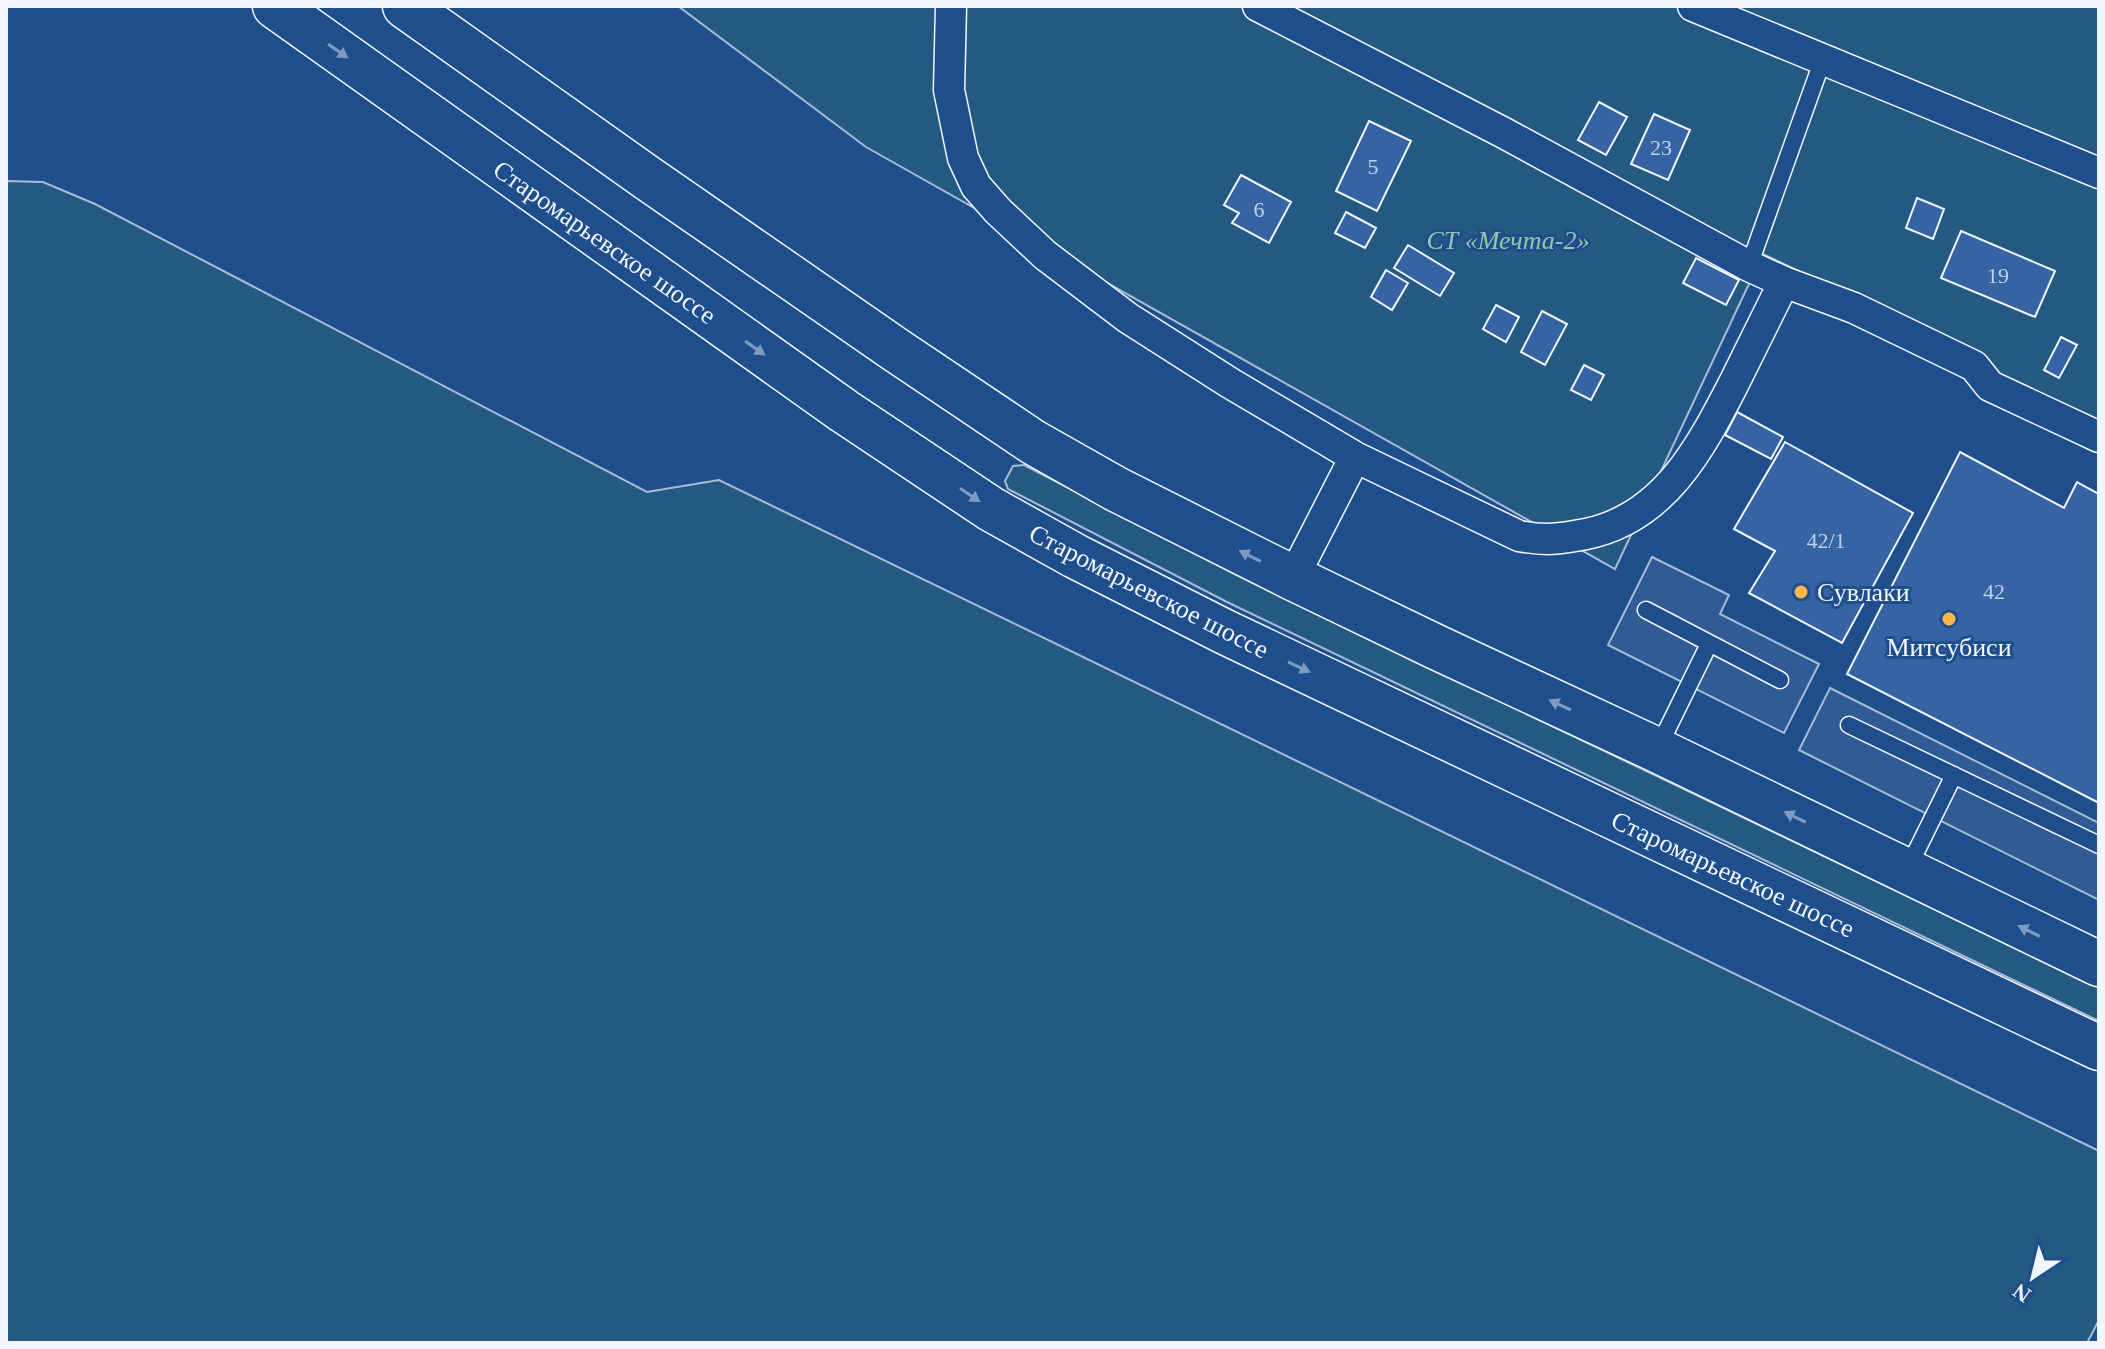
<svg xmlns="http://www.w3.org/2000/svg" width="2105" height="1349" viewBox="0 0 2105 1349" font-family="'Times New Roman',serif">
<rect width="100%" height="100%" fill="#1f4e8c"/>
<path fill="#245a82" stroke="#a8bbd7" stroke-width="2" d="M678 6H2099V424L1997 376 1979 357 1763 254 1615 569 866 147Z
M6 181 43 182 95 204 647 492 719 480 2099 1151V1320L2087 1343H6Z
M1024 465 1239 576 2099 988V1021L1227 602 1008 489 1005 481 1013 466Z"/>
<path fill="#305b95" stroke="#a8bbd7" stroke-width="2" d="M1652 557 1729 595 1720 614 1819 664 1784 733 1608 645Z
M1830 688 2099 823V900L1799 750Z"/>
<path fill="#3563a3" stroke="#f2f6ff" stroke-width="2" d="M1599 102 1627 117 1606 155 1578 140Z
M1654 114 1690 130 1668 180 1631 164Z
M1369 121 1411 141 1377 211 1336 191Z
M1241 175 1291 202 1269 243 1232 223 1239 213 1224 205Z
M1917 198 1944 209 1933 239 1906 228Z
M1346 212 1376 228 1365 248 1335 233Z
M1961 231 2055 271 2035 317 1941 278Z
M1408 245 1454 273 1440 296 1394 268Z
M1696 258 1739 280 1726 305 1683 283Z
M1386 270 1408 283 1392 310 1371 297Z
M1496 305 1519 317 1506 342 1483 329Z
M1542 311 1567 324 1545 365 1521 352Z
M2061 337 2077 345 2059 378 2044 370Z
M1584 365 1604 375 1591 400 1571 390Z
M1737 412 1783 437 1771 459 1725 435Z
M1785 442 1913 513 1842 643 1749 593 1775 551 1734 529Z
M1960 452 2064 508 2077 482 2099 494V803L1847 674Z"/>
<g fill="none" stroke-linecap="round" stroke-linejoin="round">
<g stroke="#f2f6ff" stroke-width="19">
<path id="lane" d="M1749 266 1823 59
M1646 610 1780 680
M1849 725 2099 845
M1658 748 1709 644
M1907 870 1954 775"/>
</g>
<g stroke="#f2f6ff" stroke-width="33">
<path id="street" d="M951 6 949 90 963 158 976 186 998 211 1045 255 1128 318 1230 383 1355 457 1519 536C1546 541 1559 539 1586 534 1665 518 1701 447 1735 381 1751 348 1768 315 1784 282
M1258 6 1504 133 1749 266 1784 282 1854 308 1974 366 1990 386 2099 437
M1693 6 2099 173
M1293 578 1355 457"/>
</g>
<g stroke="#f2f6ff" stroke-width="47">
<path id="primary" d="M275 6 844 411 991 509 1075 556 1225 632 2099 1048
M405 6 646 177 896 350 1033 442 1116 489 1293 578 1436 647 1657 750 2099 964"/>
</g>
<use href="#lane" stroke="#1f4e8c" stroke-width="16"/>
<use href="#street" stroke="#1f4e8c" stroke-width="30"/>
<use href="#primary" stroke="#1f4e8c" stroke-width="44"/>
</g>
<defs><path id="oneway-solid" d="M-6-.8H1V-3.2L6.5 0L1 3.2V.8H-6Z" transform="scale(2)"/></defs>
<g fill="#7e9ac0">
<use href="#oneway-solid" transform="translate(338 51) rotate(35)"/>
<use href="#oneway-solid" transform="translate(755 348) rotate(35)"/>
<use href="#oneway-solid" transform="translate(970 495) rotate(34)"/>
<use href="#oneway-solid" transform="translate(1250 556) rotate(-153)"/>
<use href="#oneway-solid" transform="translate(1299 667) rotate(25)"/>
<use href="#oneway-solid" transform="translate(1560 705) rotate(-155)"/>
<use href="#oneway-solid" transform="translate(1795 817) rotate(-154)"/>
<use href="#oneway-solid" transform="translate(2029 931) rotate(-154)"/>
</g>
<g fill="#ffb74d" stroke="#1f4e8c" stroke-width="3">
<circle cx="1801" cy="592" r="8"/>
<circle cx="1949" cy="619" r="8"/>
</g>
<g text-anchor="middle" stroke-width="6" stroke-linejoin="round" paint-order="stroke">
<g font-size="22" fill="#c3d1e8">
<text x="1661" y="155">23</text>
<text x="1373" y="174">5</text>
<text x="1259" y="217">6</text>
<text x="1998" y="283">19</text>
<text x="1826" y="548">42/1</text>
<text x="1994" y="599">42</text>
</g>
<g font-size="26" font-style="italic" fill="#97c8a6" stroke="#1f4e8c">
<text x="1508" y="249">СТ «Мечта-2»</text>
</g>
<g font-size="26" fill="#f2f6ff" stroke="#1f4e8c">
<text transform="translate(605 242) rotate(35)" y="9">Старомарьевское шоссе</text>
<text transform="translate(1149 591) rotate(27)" y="9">Старомарьевское шоссе</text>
<text transform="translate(1733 874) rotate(25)" y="9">Старомарьевское шоссе</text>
</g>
<g font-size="26" fill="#f2f6ff" stroke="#1f4e8c" text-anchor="start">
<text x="1817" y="601">Сувлаки</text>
<text x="1949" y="656" text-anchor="middle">Митсубиси</text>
</g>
</g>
<rect width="2105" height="1349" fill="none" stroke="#f2f6ff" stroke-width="16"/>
<g transform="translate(2033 1277) rotate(215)" stroke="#1f4e8c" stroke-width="6" paint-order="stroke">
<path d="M0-6L14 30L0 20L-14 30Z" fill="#f2f6ff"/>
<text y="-12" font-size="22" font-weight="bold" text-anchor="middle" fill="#f2f6ff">N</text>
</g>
</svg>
